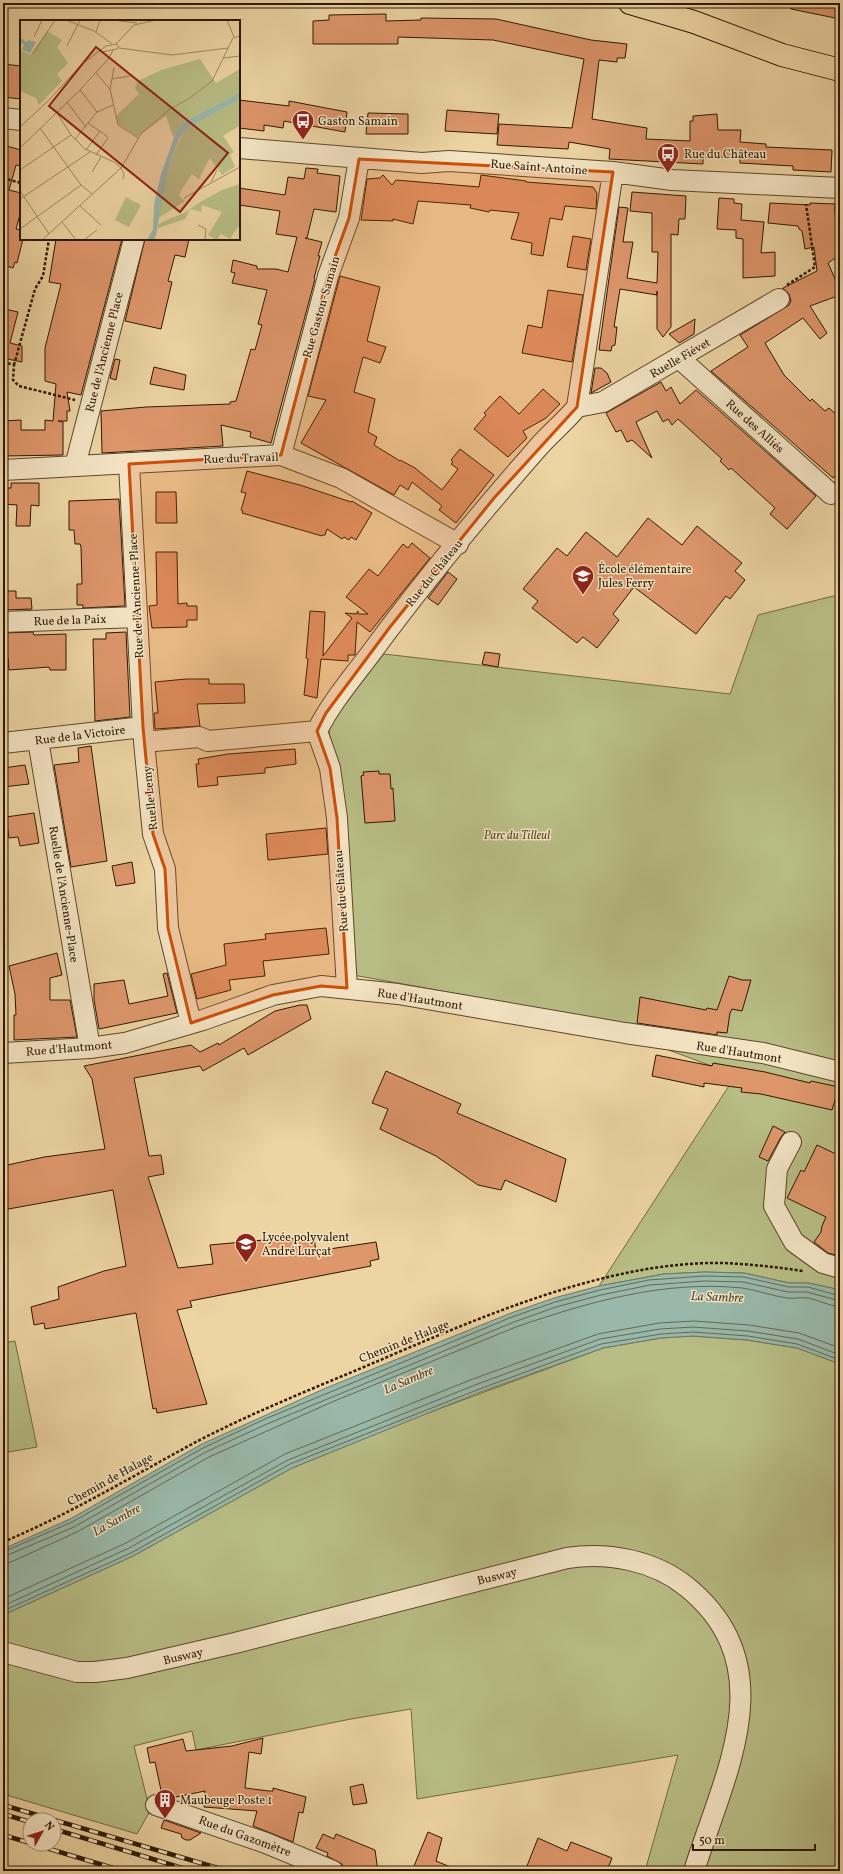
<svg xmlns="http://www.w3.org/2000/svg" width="843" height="1874" viewBox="0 0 843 1874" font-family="Vollkorn,serif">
<rect width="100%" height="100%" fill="#edd4a3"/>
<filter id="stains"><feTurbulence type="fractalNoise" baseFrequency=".005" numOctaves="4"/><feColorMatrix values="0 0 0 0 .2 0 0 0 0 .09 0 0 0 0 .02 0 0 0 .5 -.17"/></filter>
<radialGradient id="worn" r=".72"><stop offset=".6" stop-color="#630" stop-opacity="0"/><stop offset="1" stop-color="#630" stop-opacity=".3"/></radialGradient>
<path fill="#b8bd85" stroke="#726a42" d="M833 596 840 599V1292L832 1288 808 1283H789L744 1273 704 1272 664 1274 599 1286 736 1075 574 1015 353 975 341 830 328 723 384 654 730 694 758 615Z
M693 1336 747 1340 797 1348 840 1364V1871H645L678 1755 417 1799 411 1709 351 1719 196 1750 192 1731 134 1746 150 1811 137 1834 3 1794V1615L133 1556 292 1468 417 1417 603 1348 661 1338Z
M15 1341 37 1447 3 1453V1343Z"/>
<path fill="#99b8a9" stroke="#6e7865" d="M704 1272 744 1273 789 1283H808L832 1288 840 1292V1364L797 1348 747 1340 693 1336 661 1338 603 1348 478 1393 292 1468 133 1556 3 1615V1549L70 1519 202 1444 326 1388 511 1313 554 1298 599 1286 664 1274Z"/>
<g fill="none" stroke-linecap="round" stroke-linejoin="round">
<path stroke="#636854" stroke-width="1" d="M3 1552 72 1522 203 1448 265 1419 512 1317 555 1302 600 1290 649 1280 704 1276 744 1277 789 1287H808L840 1296
M3 1557 74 1527 206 1452 267 1424 514 1322 556 1307 601 1295 650 1285 704 1281 743 1282 788 1292H807L840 1301
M3 1564 11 1562 77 1532 209 1457 332 1402 516 1327C588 1302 665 1280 742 1288 757 1290 772 1296 787 1298 794 1299 801 1297 808 1298 819 1300 829 1306 840 1307
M3 1599 126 1543 285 1454 473 1379 598 1334 659 1323 694 1321 749 1325 799 1333 840 1348
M3 1606 129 1548 288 1460 475 1385 600 1339 660 1329 693 1327 748 1331 798 1339 840 1355
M3 1611 131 1553 290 1464 477 1390 601 1344 661 1334 693 1332 748 1336 797 1344 840 1360"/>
</g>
<path fill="#de966b" stroke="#2d1800" d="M791 3H831L840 5V19L791 9Z
M386 14V21L421 20V18L496 19 591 40 627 44 625 58H617V62L599 60 592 119 647 128 646 139 690 141V121H693V116L717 114 718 130H741L740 142 766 144V147L832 150 831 172 793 170V166L740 163V157H703V164L609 159 610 149 569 142 568 149 497 145 499 124 572 128 584 59 493 40 398 37V44H313V21L329 20V15Z
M3 64 21 66V99L3 97Z
M239 100 289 106V101L347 112 345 132 284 121 283 128 264 125V131L239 128Z
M447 110 499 114 497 134 445 131Z
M368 113 408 114V134H366Z
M3 145 21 150V166L16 165 9 190 21 193V211L16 229 21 230V239H23L17 263 15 262 13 268 3 265Z
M306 168 318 169 317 173 340 176 336 212 314 209 307 238H305L322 242 318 256H320L314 278 315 279 271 443 250 437 251 432 221 425 223 446 102 453 101 411 146 407 230 404V402L236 401 251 349 255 350 262 325 258 324 267 290 232 283 235 273 231 272 233 260 257 266V269H276L288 272 297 237 276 234 280 211 239 205V188L285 195 288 177 304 179Z
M383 175 392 185 396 180 479 187 481 175 526 181V182L593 187 597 193 596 209 565 206 562 220 550 218 543 256 531 254 532 243 511 239 519 213 490 210 489 212 470 208 471 205 418 201 413 224 393 219V221L361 220 367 179 380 178Z
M632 192 686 196 685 219H679L678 235 671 234V327L663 337 657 329V291V295L620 289 614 327H617L615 345 612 346 611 351 599 350 619 207 628 208 623 242H633L627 278 657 283 658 252H652V213L630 211Z
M719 198 734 199V203L742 204 741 220 764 222 761 253 775 252V276L743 278V239L736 238V230L717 229Z
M770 203 810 205V203L835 204V215L840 216V255L828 263 840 290V295L810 306 827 333 820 339 803 318 765 343 784 375 810 401 812 399 825 411 829 408 840 418V470L833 478 711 371 748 347 740 335 789 305 791 301 789 294 783 288 817 271 814 247 805 249 802 231 799 229 798 226 768 223Z
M573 236 591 239 586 270 567 267Z
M56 239H122L81 395 67 392 70 411H67V421H58L63 422V455L3 456V421L21 420V430H45V420L53 421 56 384 45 381V348L61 284 49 282Z
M145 239H189L185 257 175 255 168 281 172 282 161 329 125 321Z
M340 276 380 287 367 341 386 347 380 363 363 357 354 392 375 399 368 432 377 437 374 445 400 461V460L415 468 442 490 458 469 451 464 453 462 451 460 460 449 494 475 456 523 439 510 442 506 412 482 408 490 400 485 394 495 301 443 326 400 308 396Z
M548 290 583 295 572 362 522 353 528 325 542 328Z
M5 309 18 312 10 343 22 346V362L3 358V321Z
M695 319 694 334 679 343 669 334Z
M115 359 120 360 116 380 110 378Z
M154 367 186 375 184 390 150 384Z
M595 368H601L607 373 611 382 591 393Z
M661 382 666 391 671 387 680 404 696 390 816 496 787 529 770 514 775 508 731 468 729 470 720 461 722 459 678 419 672 425 668 419 663 422 657 411 636 422 652 458 632 440 627 442 621 430 616 432 606 413Z
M543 389 560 404 546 418 523 431 527 438 508 457 474 429 486 415 484 413 500 396 519 414Z
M247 471 300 485 351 502 352 501 372 513 356 540 351 537 349 540 344 537 342 539 327 529 325 535H323L322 536 242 513 243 511 241 510 246 493 241 492Z
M11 483H39V506L31 505 30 526H16L17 505 3 504V488H11Z
M156 492H176L177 523H156Z
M119 499 125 606 83 608V605H77V584H82L81 547 80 544H75L74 530H69V501Z
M648 518 682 545 697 526 742 563 735 571 745 580 730 599 726 596 696 634 634 587 613 614 619 620 597 648 583 637 577 643 532 608 538 601 523 589 557 548 567 556 586 532 617 557Z
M412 543 430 558 370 632 357 622 355 655H348V661L321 659 317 698 304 695 308 659 306 658 310 611 325 612 323 656 352 618 345 613 356 614 358 611V614H368L346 597 369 569 378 576 403 544 408 548Z
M156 552H177L178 604 187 603V606H197V620H187V627L152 628 149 606 157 605Z
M448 572 457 579 438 605 428 598Z
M3 591H16V598H31L32 609 3 610Z
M33 632 34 635 66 634V670H50L49 667 9 670 8 658H3V633Z
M126 632 130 717 95 721 93 639H106V633Z
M485 652 500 654 498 667 482 664Z
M186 679H209V684H244L245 703 197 704 200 726 155 729 154 713H158L155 682Z
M91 746 107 861 71 867 54 765 79 762 78 748Z
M295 749 296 764 265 768V773L217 777 218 785 198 787 196 764H199L198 759 228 754Z
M25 765 29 784 3 787V768Z
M379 771V774H390L391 789 393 788 395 821 365 823 361 776 364 775 363 772Z
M34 813 39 843 20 846 18 837 9 838 6 817Z
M326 828 328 854 268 860 266 834Z
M132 862 135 883 116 886 112 866Z
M326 928 329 954 263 961 265 976 229 980 231 990 197 999 191 974 226 965 224 944 266 939 265 934Z
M57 953 62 975 50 978V1000H70L77 1037 14 1040V1015H16L15 994 9 966Z
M167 973 177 1013 99 1029 94 1000V984L124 980 129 1004 168 996 163 974Z
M729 976 742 980H751L742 1011 732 1009 730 1013 727 1033 717 1032V1035L637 1023 640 997 706 1010 707 1008 717 1010Z
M300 1005H307L311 1019 248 1055 244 1048 203 1071 200 1066 134 1078 149 1156 161 1155 164 1174 148 1177 178 1268 213 1264 210 1245 275 1239 314 1238 316 1251 376 1242 379 1259 370 1261 371 1266 190 1301 192 1307 177 1310 207 1404 157 1413 156 1408 153 1409 136 1313 45 1329 44 1323 34 1325 31 1307 59 1299 58 1287 104 1271 126 1266 113 1190 3 1210V1166L44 1157 105 1149 92 1079 84 1066 191 1045 200 1052 218 1043 219 1045 275 1011Z
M656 1055 712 1066 713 1063 765 1072 810 1083 811 1081 839 1087 832 1110 761 1094 741 1092 742 1088 704 1083V1087L652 1076Z
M386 1071 461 1104 457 1113 566 1159 556 1202 505 1180 501 1190 478 1185 436 1156 380 1129 388 1109 372 1103Z
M773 1126 785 1132 781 1137 768 1161 759 1157Z
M817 1145 840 1156V1256L828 1253 814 1242 821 1232 822 1226 826 1217 787 1198 801 1170 804 1172Z
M263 1738 261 1754 249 1752 245 1788 269 1791H273V1788L306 1797 303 1813 299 1812 293 1842 253 1826 257 1811 204 1807 205 1791 171 1798 162 1795 155 1762 150 1763 147 1748 183 1739 186 1751 232 1746Z
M363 1784 367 1803 353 1805 350 1787Z
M164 1820 201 1833 190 1840H186L182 1838 181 1834 161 1828Z
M428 1832 442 1838 436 1861 460 1871H412Z
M323 1834 334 1839 336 1834 375 1850 378 1871 344 1870 342 1864 327 1856 328 1853 316 1848Z
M538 1838 567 1851 571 1842 612 1858 607 1871H525Z"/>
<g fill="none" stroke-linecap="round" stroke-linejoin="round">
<g stroke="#5d4729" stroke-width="22">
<path id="minor" d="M3 118 21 120
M239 148 422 163 449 161 613 172 672 180 840 188
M679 358 831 494
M577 407 603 402 779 299
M281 455 328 276 349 218 359 159
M129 464 143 727
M75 466 134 239
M3 470 281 455 341 478 458 544
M3 622 137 617
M38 740 90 1048
M3 743 143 727 144 741
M347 988 337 818 330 768 317 731C332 701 354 676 374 649 424 581 479 515 535 451 548 435 564 423 577 407L613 172
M191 1023 168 928 165 869 153 834 144 742 199 737 208 741 317 731
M3 1053 90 1048 125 1043 203 1020 273 995 321 986 398 994 625 1033 763 1053 840 1072
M791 1142 777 1169 774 1206 794 1242 823 1263 840 1268
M3 1652 77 1672H95L127 1668 235 1643 567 1558C608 1552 654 1560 687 1587 785 1667 724 1774 694 1871
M156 1805 266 1843 333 1871"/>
</g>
<g stroke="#2d1800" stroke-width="24">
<path id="major" d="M630 3 694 22 782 55 840 70"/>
</g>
<path stroke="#2d1800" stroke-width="2.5" stroke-dasharray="3 2" stroke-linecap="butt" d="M3 178 21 183
M787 285 815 267 806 204
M3 362 14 365 13 380 19 386 75 400
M14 365 35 289 43 276 49 239
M3 1542C70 1514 131 1477 194 1443 251 1413 312 1389 371 1364 476 1319 606 1261 722 1263 749 1264 776 1267 803 1271"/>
<use href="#minor" stroke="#f3e3c3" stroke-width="20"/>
<use href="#major" stroke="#edd4a3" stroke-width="22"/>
<g stroke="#2d1800" stroke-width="4.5">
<path id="rail" d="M3 1805 228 1871
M3 1814 30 1822
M54 1829 192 1871
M3 1835 30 1843
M33 1844 123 1871"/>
</g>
<use href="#rail" stroke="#f3e3c3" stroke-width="3" stroke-dasharray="9" stroke-linecap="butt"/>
</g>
<path fill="#cc4f0a" fill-opacity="0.2" stroke="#cc4f0a" stroke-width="3" stroke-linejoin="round" d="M359 159 613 172 577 407 494 498 390 627 326 713 317 731 330 768 337 818 347 988 321 986 273 995 191 1023 168 928 165 869 153 834 143 727 129 464 281 455 328 276 349 218Z"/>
<defs>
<g id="bus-pin" transform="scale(1.15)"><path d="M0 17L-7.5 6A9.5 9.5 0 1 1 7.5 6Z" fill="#8f2418" stroke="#f3e3c3"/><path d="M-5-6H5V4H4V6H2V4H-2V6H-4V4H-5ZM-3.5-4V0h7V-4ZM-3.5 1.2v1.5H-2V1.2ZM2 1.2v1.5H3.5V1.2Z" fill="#fff"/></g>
<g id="school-pin" transform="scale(1.15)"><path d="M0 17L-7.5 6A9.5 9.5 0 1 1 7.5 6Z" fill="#8f2418" stroke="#f3e3c3"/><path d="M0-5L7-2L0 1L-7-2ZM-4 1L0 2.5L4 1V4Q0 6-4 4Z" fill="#fff"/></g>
<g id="building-pin" transform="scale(1.15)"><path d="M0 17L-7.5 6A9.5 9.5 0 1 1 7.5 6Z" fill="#8f2418" stroke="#f3e3c3"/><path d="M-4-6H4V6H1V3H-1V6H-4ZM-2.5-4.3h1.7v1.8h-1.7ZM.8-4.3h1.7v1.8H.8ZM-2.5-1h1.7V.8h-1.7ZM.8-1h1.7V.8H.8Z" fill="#fff"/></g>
</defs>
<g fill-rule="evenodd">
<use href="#bus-pin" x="303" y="121"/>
<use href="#bus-pin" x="668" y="154"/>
<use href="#school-pin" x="583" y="576"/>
<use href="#school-pin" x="246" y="1244"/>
<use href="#building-pin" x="165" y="1800"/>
</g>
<g text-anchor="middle" stroke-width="3" stroke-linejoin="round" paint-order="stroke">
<g font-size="12" fill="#2d1800" stroke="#f3e3c3" text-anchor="start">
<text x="318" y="125">Gaston Samain</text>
<text x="684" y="158">Rue du Château</text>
<text x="598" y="573">École élémentaire<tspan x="598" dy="14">Jules Ferry</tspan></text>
<text x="262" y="1241">Lycée polyvalent<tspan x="262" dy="14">André Lurçat</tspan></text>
<text x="180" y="1804">Maubeuge Poste 1</text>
</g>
<g font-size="12" fill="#2d1800" stroke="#f3e3c3">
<text transform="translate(539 167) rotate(4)" y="4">Rue Saint-Antoine</text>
<text transform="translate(321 307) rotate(-74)" y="4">Rue Gaston-Samain</text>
<text transform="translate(104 352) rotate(-76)" y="4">Rue de l'Ancienne Place</text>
<text transform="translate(680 358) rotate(-30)" y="4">Ruelle Fiévet</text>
<text transform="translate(755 426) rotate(42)" y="4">Rue des Alliés</text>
<text transform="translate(241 458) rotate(-2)" y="4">Rue du Travail</text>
<text transform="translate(434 573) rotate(-51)" y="4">Rue du Château</text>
<text transform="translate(136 596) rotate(-93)" y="4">Rue de l'Ancienne-Place</text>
<text transform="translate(70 620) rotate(-2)" y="4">Rue de la Paix</text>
<text transform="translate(80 735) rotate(-7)" y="4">Rue de la Victoire</text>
<text transform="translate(150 798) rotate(-96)" y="4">Ruelle Lemy</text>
<text transform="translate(341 891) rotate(-94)" y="4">Rue du Château</text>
<text transform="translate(64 894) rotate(81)" y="4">Ruelle de l'Ancienne-Place</text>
<text transform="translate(420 999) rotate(9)" y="4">Rue d'Hautmont</text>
<text transform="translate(69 1048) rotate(-5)" y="4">Rue d'Hautmont</text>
<text transform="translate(739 1052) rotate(9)" y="4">Rue d'Hautmont</text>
<text transform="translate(404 1341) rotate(-22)" y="4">Chemin de Halage</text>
<text transform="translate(110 1479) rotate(-29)" y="4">Chemin de Halage</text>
<text transform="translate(497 1576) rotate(-14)" y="4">Busway</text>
<text transform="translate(183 1656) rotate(-13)" y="4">Busway</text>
<text transform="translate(245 1836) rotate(20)" y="4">Rue du Gazomètre</text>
</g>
<g font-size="12" font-style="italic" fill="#574a28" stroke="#f3e3c3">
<text x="517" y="839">Parc du Tilleul</text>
</g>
<g font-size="13" font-style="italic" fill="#4d4833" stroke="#f3e3c3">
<text transform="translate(717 1296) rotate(2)" y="5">La Sambre</text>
<text transform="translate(408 1379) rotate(-23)" y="5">La Sambre</text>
<text transform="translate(116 1519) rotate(-29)" y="5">La Sambre</text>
</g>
</g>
<g transform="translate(20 20)">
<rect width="220" height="220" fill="#edd4a3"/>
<path d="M27 11 42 20 37 27 48 43 37 54 42 61 19 85 16 78 0 71V30L10 35ZM180 39 196 63 220 49V72L166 101 153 117 146 96 117 117 98 104 96 96 119 74 115 68 118 61 141 50ZM220 79 219 106 203 116 214 132 210 135 215 147 202 155 190 138 179 159 172 154 161 171 159 176 165 181 137 199 148 149 162 113 176 102ZM220 164V209L218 207 210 219 201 214 197 220 188 215 202 192 182 185 181 192 170 189 165 199 138 208V205L142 202 164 193 182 181 202 170ZM106 177 121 185 109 207 95 200Z" fill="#b8bd85"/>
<path d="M2 18 6 22 8 20 16 22 10 33 2 30 4 24 0 23ZM220 72V79L169 107 160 116 148 149 136 215 134 220H127L133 209 134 185 141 154 156 112 166 101Z" fill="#99b8a9"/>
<path fill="none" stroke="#a08962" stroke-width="1" d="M46 0 74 11 92 24M92 0 117 3M207 0 214 17M76 12 80 0M14 17 22 0M96 24 114 5 136 0M47 26 60 0M99 28 152 35 208 28M82 32 97 29 99 26M13 34 35 0M204 38 220 36M76 53 90 69 98 105 118 118M92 59 110 56M90 69 94 48M60 70 77 92M47 82 66 107M37 93 51 115 65 129 94 142 101 148 104 154 103 159M68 103 88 117M0 107 29 80 61 45 86 26 96 24 99 27M20 108 61 165 72 174M55 119 77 92 93 85M0 128 60 70 89 38 93 30M66 130 80 111M76 135 88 118M0 150 51 115M72 152 81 137M191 162 197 150M0 171 29 214M164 178 220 147M0 179 70 132M60 186 81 205M42 202 56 220M178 205 186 209 185 220M0 209 61 165M22 220 101 148 121 114 150 89 170 78 192 61 213 18 220 16M64 220 77 210"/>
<path fill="#8f2418" fill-opacity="0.15" stroke="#8f2418" stroke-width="2" d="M76 27 208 133 160 192 29 86Z"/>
<rect width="220" height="220" fill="none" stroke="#2d1800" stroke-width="2"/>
</g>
<rect width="843" height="1874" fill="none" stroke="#edd4a3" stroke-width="16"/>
<rect x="4" y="4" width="835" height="1866" fill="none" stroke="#2d1800" stroke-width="2"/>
<rect x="8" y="8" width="827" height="1858" fill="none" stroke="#2d1800"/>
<g transform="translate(42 1832) rotate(51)"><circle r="19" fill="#f3e3c3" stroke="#a49275"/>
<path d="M0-3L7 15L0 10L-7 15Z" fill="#8f2418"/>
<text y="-6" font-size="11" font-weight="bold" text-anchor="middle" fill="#2d1800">N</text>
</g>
<path d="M693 1844v6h122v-6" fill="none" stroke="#2d1800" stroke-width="2"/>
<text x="699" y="1844" font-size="12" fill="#2d1800" stroke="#f3e3c3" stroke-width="3" paint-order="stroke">50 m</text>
<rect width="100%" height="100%" filter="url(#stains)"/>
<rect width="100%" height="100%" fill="url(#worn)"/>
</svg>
